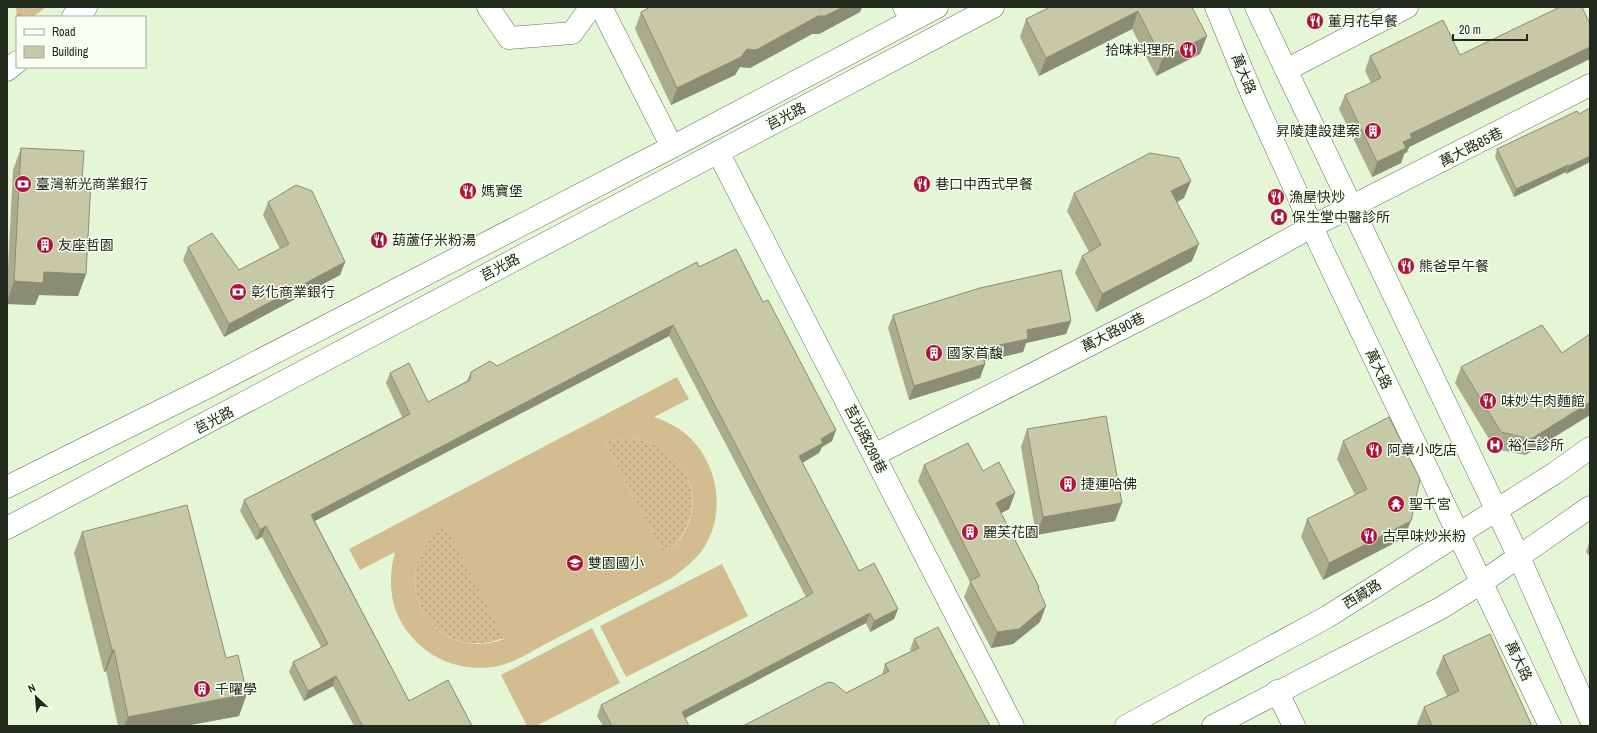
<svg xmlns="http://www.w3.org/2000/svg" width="1597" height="733" viewBox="0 0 1597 733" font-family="'Archivo Narrow','Noto Sans TC',sans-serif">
<defs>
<pattern id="grass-dots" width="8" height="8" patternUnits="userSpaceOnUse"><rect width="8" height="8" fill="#d2bc90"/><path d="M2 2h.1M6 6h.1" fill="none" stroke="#aa9975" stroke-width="1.8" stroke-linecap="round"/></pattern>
<pattern id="park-tufts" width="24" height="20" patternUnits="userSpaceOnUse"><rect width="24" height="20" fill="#d2bc90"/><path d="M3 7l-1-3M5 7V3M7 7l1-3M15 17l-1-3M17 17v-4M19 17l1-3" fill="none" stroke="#aa9975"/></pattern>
</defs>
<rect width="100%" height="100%" fill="#e4f6d6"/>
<path fill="url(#grass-dots)" d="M628 438C693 443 715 514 664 555L605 442Z
M445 525 504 638C429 666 381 575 445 525Z"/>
<path fill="url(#park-tufts)" d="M16 7H46L33 17H17Z"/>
<path fill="#d2bc90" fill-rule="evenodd" d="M677 377 689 399 654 417C666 421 678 427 688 436 720 465 727 519 700 553 692 563 682 570 672 578 632 599 591 620 551 641 533 650 514 664 493 667 462 671 433 661 412 637 390 613 387 582 395 552L360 570 349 549ZM628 438C693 443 716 515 664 555L605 442ZM445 526 504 639C429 666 381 575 445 526Z
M722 564 748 616 626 677 600 626Z
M592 628 620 683 536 726H527L501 675Z"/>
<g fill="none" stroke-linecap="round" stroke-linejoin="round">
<g stroke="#637357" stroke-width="23">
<path id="minor" d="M488 7 509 38 572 33 591 7
M601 7 672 147
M904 7 912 20
M73 17 86 7
M7 70 17 62
M1286 70 1407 7
M718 152 1013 726
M874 455 1203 287 1313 226 1590 85
M1277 691 1294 726"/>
</g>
<g stroke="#637357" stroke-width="23">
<path id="tertiary" d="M7 487 212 385 672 147 937 7
M7 528 993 7
M1126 726 1327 617 1555 473 1590 448
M1213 726 1441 608 1481 583 1590 507"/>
</g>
<g stroke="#637357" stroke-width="23">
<path id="secondary" d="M1216 7 1254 99 1324 253 1550 726
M1256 7 1519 557 1590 718"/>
</g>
<use href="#minor" stroke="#fff" stroke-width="22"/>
<use href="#tertiary" stroke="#fff" stroke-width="22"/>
<use href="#secondary" stroke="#fff" stroke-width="22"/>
</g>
<path fill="#abac8e" d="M650 7H862L860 12 819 34H812L750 68 740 67 735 75 671 105 635 29 641 12Z
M1192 7 1200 54 1156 76 1132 29 1039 76 1020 37 1026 19Z
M1590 24V59L1409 147 1407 152 1404 154 1401 163 1372 177 1339 109 1345 95 1371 83 1365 71 1370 56 1460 55Z
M21 148 82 180 86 274 78 296 39 295 35 305 7 304V286L13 170Z
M1497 149 1590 162 1566 174V172L1514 197 1495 157Z
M1074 193 1184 198 1177 202 1192 261 1096 312 1075 273 1082 256 1089 252 1067 211Z
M268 202 345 262 340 275 224 337 183 260 188 247 239 270 280 249 263 215Z
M699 267 763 302 836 430 832 441 822 447 819 453 802 463 859 571 898 609 894 619 870 632 866 623 685 718 689 726H603L597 716 601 705 806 597 669 336 315 521 409 701 472 726H354L333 686 304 701 289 672 293 662 321 647 262 537 256 540 240 511 244 500 402 417 386 383 390 373 428 402 467 381 471 372 497 366Z
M893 315 1071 321 1066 334 1026 343 1023 352 984 361 985 364 980 378 909 400 888 328Z
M1461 367 1590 415 1525 455 1495 449 1455 383Z
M1027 429 1115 521 1036 535 1021 447Z
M1343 441 1404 538 1323 580 1301 537 1307 519 1355 495 1337 459Z
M924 465 983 471 1015 493 1009 509 1001 513 1039 587V590L1040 622 1013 644 991 648 964 597 970 582 918 481Z
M82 532 239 716 185 726H118L106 671 104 672 74 553Z
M1590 540V557L1586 552Z
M914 639 990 726 846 693 882 675 885 664 911 651 910 650Z
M1443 656 1532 726H1418L1417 724 1424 707 1447 696 1436 673Z"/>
<path fill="#8b8c74" d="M843 7H862L860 12 819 34H812L750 68 740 67 735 75 671 105 677 88 747 49 818 16Z
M1138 11 1132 29 1039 76 1046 58Z
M1207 36 1200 54 1156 76 1162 59Z
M1590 47V59L1409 147 1407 152 1404 154 1401 163 1372 177 1377 162 1403 142 1410 134Z
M1590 156V162L1566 174 1569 166Z
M1568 165 1566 172 1514 197 1516 189Z
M1191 181 1184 198 1165 209 1171 191Z
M1199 244 1192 261 1096 312 1102 294Z
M345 262 340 275 224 337 229 324Z
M44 272 86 274 78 296 39 295 35 305 7 304V302L14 281Z
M1071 321 1066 334 1026 343 1023 352 975 363 980 349 1027 330Z
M673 325 669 336 307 525 311 515Z
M985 364 980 378 909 400 914 386Z
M1590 401V415L1525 455 1531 439Z
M836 430 832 441 822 447 819 453 795 467 799 456 821 439Z
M1015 493 1009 509 990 519 996 503Z
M1122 503 1115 521 1036 535 1043 517Z
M1411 521 1404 538 1323 580 1329 563Z
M266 526 262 537 256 540 260 530Z
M1046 606 1040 622 1013 644 991 648 997 632Z
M898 609 894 619 870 632 874 621Z
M870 613 866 623 678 722 682 712Z
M112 650H114L106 671 104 672Z
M336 676 333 686 304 701 308 691Z
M247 694 239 716 185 726H124L128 717Z"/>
<path fill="#c7c8a5" stroke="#8b8c74" d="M650 7H843L825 16H818L756 50 747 49 741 57 677 88 641 12Z
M1050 7H1192L1207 36 1162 59 1138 11 1046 58 1026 19Z
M1560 7H1582L1590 24V47L1410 134 1412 138 1403 142 1406 148 1377 162 1345 95 1381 78 1370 56 1443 20 1460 55Z
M1590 108V156L1569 166 1568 165 1516 189 1497 149 1577 111 1579 114Z
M21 148 84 151 82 180 91 181 86 274 44 272 43 283 14 281Z
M1150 153 1179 158 1191 181 1171 191 1199 244 1102 294 1082 256 1101 245 1074 193Z
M296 185 312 191 345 262 229 324 188 247 212 233 239 270 289 244 268 202Z
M736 249 763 302 768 300 836 430 821 439 823 443 799 456 859 571 874 563 898 609 874 621 870 613 682 712 689 726H612L601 705 813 593 673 325 311 515 409 701 448 680 472 726H360L362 725 336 676 308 691 293 662 328 644 266 526 260 530 244 500 410 414 390 373 409 363 428 402 470 380 471 372 490 361 497 366 697 262 699 267Z
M1061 270 1071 321 1027 330 1028 339 980 349 985 364 914 386 893 315 980 288Z
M1542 325 1562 353 1590 334V402L1531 439 1501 432 1461 367Z
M1106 416 1122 503 1043 517 1027 429Z
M1389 417 1420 479 1411 521 1329 563 1307 519 1367 489 1343 441Z
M968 443 983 471 999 462 1015 493 996 503 1039 587 1038 588 1046 606 1019 629 997 632 970 581 980 576 924 465Z
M187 505 226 658 238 655 247 694 128 717 114 650H112L82 532Z
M938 627 990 726H743L828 682 834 683 846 693 889 671 885 664 919 648 914 639Z
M1490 634 1532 726H1477V725L1474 726H1432L1424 707 1459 691 1443 656Z"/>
<defs>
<g id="restaurant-disc" transform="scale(0.9)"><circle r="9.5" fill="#aa143b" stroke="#f8fff2"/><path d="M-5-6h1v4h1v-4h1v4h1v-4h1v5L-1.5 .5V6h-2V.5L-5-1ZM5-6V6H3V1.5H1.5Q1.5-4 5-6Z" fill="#fff"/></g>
<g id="building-disc" transform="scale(0.9)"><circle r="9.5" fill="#aa143b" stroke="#f8fff2"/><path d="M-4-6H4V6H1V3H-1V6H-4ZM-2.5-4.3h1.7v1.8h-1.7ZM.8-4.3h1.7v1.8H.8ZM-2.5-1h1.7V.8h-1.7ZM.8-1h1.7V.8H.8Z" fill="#fff"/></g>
<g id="bank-disc" transform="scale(0.9)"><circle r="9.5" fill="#aa143b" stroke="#f8fff2"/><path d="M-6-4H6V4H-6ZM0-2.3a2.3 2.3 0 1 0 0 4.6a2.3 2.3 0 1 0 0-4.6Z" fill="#fff"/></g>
<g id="hospital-disc" transform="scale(0.9)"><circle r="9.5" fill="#aa143b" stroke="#f8fff2"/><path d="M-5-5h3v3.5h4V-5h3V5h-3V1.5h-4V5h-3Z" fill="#fff"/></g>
<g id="temple-disc" transform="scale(0.9)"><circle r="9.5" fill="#aa143b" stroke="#f8fff2"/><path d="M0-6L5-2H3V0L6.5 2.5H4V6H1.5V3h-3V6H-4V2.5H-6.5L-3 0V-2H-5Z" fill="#fff"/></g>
<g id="school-disc" transform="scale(0.9)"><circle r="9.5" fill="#aa143b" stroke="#f8fff2"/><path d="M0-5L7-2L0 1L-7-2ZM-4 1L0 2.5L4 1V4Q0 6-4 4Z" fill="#fff"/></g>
</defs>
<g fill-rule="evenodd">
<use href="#restaurant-disc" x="1315" y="21"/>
<use href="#restaurant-disc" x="1188" y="50"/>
<use href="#building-disc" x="1373" y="131"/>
<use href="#bank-disc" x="23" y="184"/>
<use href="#restaurant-disc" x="922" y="184"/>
<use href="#restaurant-disc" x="468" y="191"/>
<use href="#restaurant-disc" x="1276" y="197"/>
<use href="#hospital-disc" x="1279" y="217"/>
<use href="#restaurant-disc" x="379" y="240"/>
<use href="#building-disc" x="45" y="245"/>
<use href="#restaurant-disc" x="1406" y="266"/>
<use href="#bank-disc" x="238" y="292"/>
<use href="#building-disc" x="934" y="353"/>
<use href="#restaurant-disc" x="1488" y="401"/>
<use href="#hospital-disc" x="1495" y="445"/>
<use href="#restaurant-disc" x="1374" y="450"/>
<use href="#building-disc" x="1068" y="484"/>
<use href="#temple-disc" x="1396" y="504"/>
<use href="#building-disc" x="970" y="532"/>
<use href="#restaurant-disc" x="1369" y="536"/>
<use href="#school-disc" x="575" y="563"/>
<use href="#building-disc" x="202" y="689"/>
</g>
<g text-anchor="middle" stroke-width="3" stroke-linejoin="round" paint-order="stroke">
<g font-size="14" fill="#22291d" stroke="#f8fff2" text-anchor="start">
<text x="1328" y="26">董月花早餐</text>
<text x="1175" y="55" text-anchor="end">拾味料理所</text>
<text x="1360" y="136" text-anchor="end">昇陵建設建案</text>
<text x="36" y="189">臺灣新光商業銀行</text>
<text x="935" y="189">巷口中西式早餐</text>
<text x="481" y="196">媽寶堡</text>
<text x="1289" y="202">漁屋快炒</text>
<text x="1292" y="222">保生堂中醫診所</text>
<text x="392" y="245">葫蘆仔米粉湯</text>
<text x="58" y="250">友座哲園</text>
<text x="1419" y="271">熊爸早午餐</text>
<text x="251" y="297">彰化商業銀行</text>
<text x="947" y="358">國家首馥</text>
<text x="1501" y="406">味妙牛肉麵館</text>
<text x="1508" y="450">裕仁診所</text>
<text x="1387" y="455">阿章小吃店</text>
<text x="1081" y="489">捷運哈佛</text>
<text x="1409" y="509">聖千宮</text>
<text x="983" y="537">麗芙花園</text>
<text x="1382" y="541">古早味炒米粉</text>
<text x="588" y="568">雙園國小</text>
<text x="215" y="694">千曜學</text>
</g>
<g font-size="14" fill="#22291d" stroke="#f8fff2">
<text transform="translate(1244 74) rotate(68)" y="5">萬大路</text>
<text transform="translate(786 116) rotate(-28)" y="5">莒光路</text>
<text transform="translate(1471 147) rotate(-27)" y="5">萬大路85巷</text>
<text transform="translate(500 267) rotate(-28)" y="5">莒光路</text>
<text transform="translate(1113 332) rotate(-27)" y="5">萬大路90巷</text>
<text transform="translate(1379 369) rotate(65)" y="5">萬大路</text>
<text transform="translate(214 420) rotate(-28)" y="5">莒光路</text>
<text transform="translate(866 439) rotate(63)" y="5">莒光路299巷</text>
<text transform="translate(1362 594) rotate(-32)" y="5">西藏路</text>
<text transform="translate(1519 661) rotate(64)" y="5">萬大路</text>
</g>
</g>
<rect width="1597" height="733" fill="none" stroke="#22291d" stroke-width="16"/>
<rect x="16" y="16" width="130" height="52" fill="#f8fff2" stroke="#a2a99d"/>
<rect x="24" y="29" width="20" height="6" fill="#ffffff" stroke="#a2a99d"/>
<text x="52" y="36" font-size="12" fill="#22291d">Road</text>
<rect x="24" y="46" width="20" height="12" fill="#c7c8a5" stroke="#a2a99d"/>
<text x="52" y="56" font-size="12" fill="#22291d">Building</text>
<g transform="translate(36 697) rotate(334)" stroke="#f8fff2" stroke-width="3" paint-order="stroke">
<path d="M0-3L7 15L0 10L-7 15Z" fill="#22291d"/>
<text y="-6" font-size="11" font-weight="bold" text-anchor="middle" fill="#22291d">N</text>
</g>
<path d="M1453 34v6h74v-6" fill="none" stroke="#22291d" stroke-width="2"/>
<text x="1459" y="34" font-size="12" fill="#22291d" stroke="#f8fff2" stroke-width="3" paint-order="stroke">20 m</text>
</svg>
